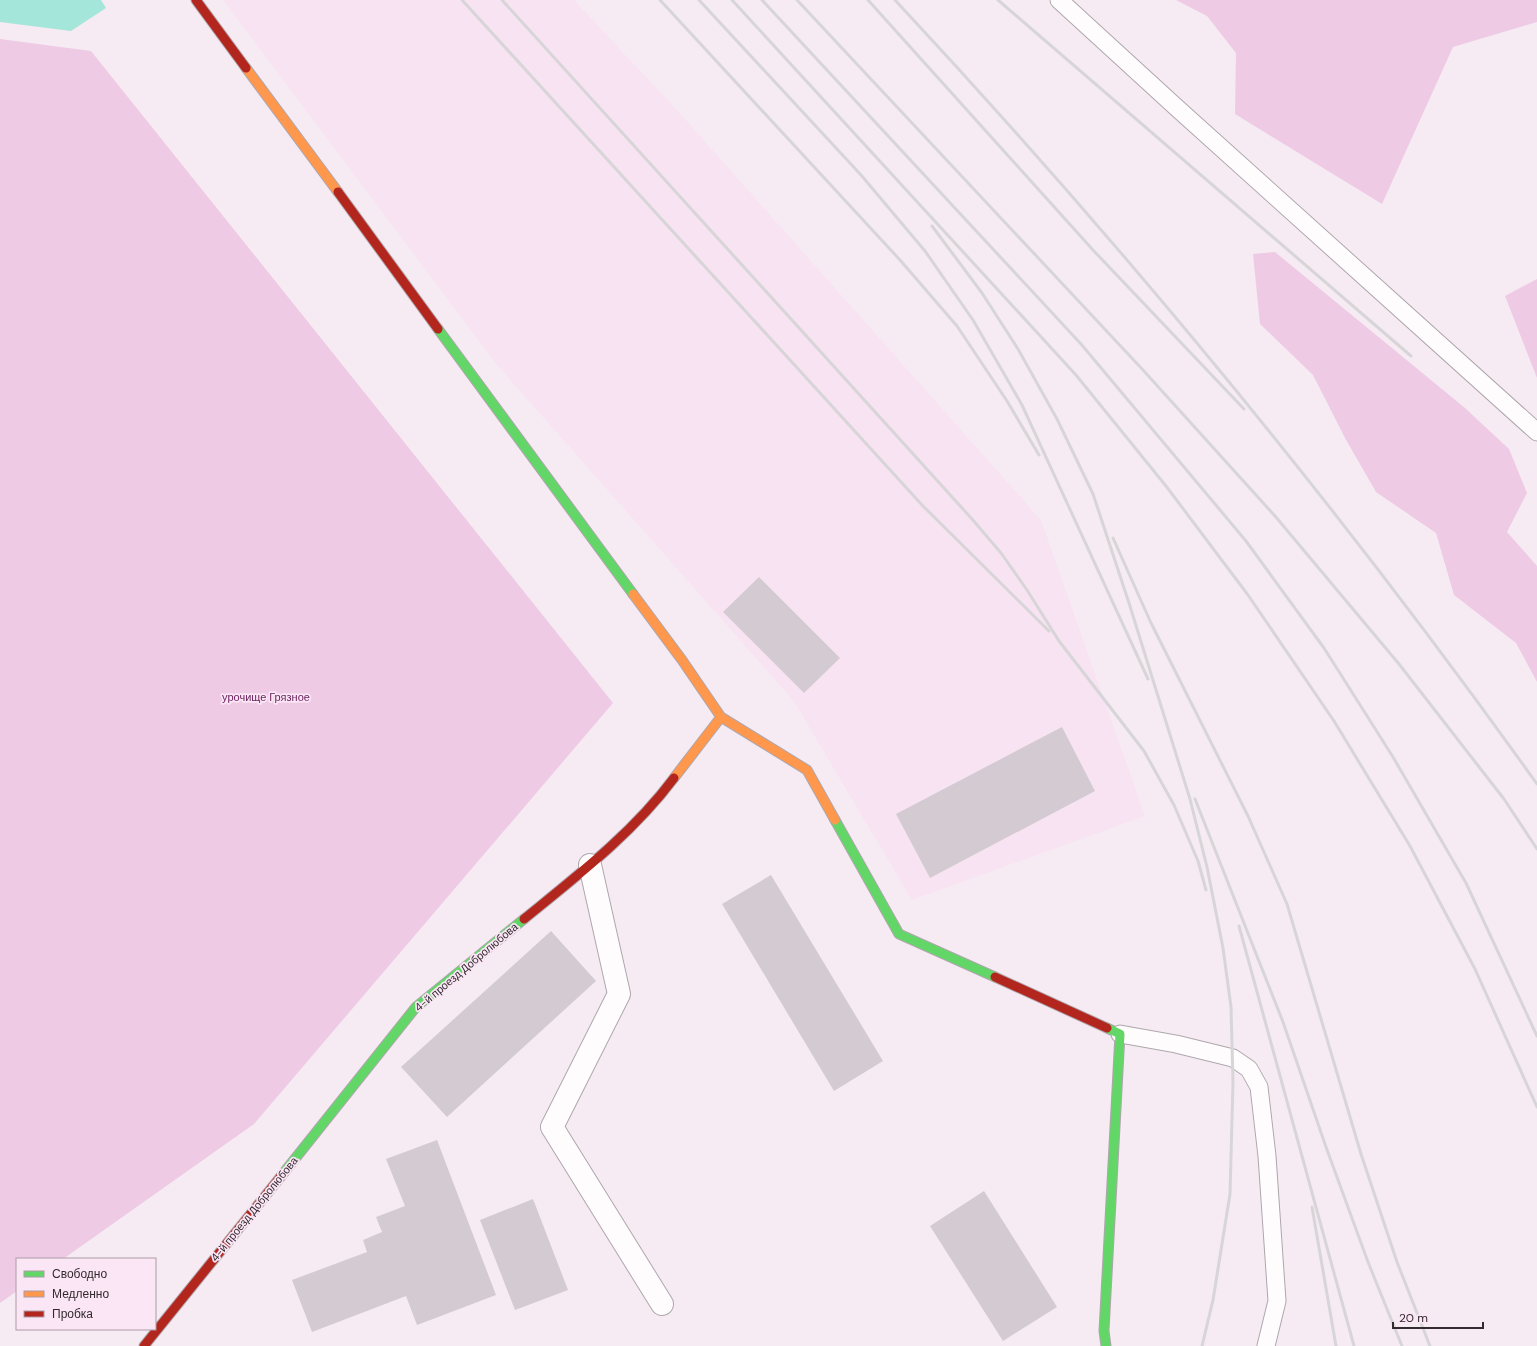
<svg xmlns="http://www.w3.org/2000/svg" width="1537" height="1346" viewBox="0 0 1537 1346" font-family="'DM Sans',sans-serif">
<rect width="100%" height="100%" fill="#f6ebf3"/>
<path fill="#f8e3f2" d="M223 0H574L677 110 1041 520 1145 816 912 900 793 700 497 365Z"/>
<path fill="#eecae4" d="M1176 0H1537V22L1453 47 1382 204 1235 114 1236 53 1207 16Z
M0 39 91 51 613 703 254 1124 63 1259H17V1291L0 1303Z
M1275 252 1465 408 1509 449 1527 493 1507 532 1537 566V682L1516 643 1454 595 1436 533 1376 492 1345 438 1313 375 1260 324 1253 254Z
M1537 279V378L1505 296Z"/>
<path fill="#a5e6da" d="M0 0H101L106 8 71 31 0 22Z"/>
<path fill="#d3cbd1" d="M759 577 840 658 804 693 723 612Z
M1062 727 1095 791 930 878 896 814Z
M771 875 883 1061 834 1091 722 904Z
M551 931 596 981 447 1117 401 1067Z
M437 1140 496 1295 417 1325 406 1296 312 1332 292 1280 367 1252 363 1240 382 1232 376 1217 405 1206 386 1159Z
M984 1191 1057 1307 1003 1341 930 1226Z
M533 1199 568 1290 515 1310 480 1220Z"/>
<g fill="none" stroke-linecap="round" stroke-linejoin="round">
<g stroke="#afa7ad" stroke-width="19">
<path id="lane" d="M1059 0 1177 108 1537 432
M1120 1034 1176 1044 1233 1058 1249 1069 1259 1087 1267 1156 1277 1301 1266 1346"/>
</g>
<g stroke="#afa7ad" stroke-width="24">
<path id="street" d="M590 865 619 994 552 1127 662 1304"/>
</g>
<g stroke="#afa7ad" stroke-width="11">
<path id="fast" d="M438 329 633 594
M835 820 899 934 995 977
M282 1175 416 1007 524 919
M1106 1346 1104 1331 1120 1034 1107 1028"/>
</g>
<g stroke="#afa7ad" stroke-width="11">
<path id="slow" d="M246 68 338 192
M633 594 682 660 721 717 674 778
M721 717 807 770 835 820"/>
</g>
<g stroke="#afa7ad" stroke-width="11">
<path id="jam" d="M196 0 246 68
M338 192 438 329
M524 919C577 876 633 833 674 778
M995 977 1107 1028
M144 1346 282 1175"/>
</g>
<use href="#lane" stroke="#fefcfd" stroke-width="17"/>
<use href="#street" stroke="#fefcfd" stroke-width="22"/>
<use href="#fast" stroke="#63d668" stroke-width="9"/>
<use href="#slow" stroke="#ff974d" stroke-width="9"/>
<use href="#jam" stroke="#b3261e" stroke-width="9"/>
<path stroke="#d7d5d7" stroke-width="3" d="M462 0 922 505 1049 631
M502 0 972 519 1001 553 1027 590 1059 641 1144 751 1174 805 1198 861 1206 890
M660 0 900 260 957 326 1007 401 1039 455
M699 0 861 175 925 251 973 320 1022 405 1148 679
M732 0 1076 375 1166 486 1248 595 1334 721 1410 846 1475 969 1537 1107
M762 0 1081 344 1246 541 1324 648 1393 757 1466 883 1537 1036
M797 0 1143 370 1275 516 1399 664 1504 799 1537 849
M868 0 1093 250 1244 409
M895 0C1126 248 1340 508 1537 784
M998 0 1411 356
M932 226 982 293 1018 349 1057 419 1093 494 1129 603 1190 799 1207 867 1223 948 1231 1007 1233 1082 1230 1194 1213 1300 1202 1346
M1113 538 1151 623 1248 816 1287 904 1361 1154 1397 1262 1430 1346
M1195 799 1283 1022 1326 1147 1368 1262 1402 1346
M1239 926 1354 1346
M1312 1207 1336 1346"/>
</g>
<g text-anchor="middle" stroke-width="3.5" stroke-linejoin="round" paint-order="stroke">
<g font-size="11" fill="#6e245f" stroke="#fbe6f5">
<text x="266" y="701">урочище Грязное</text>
</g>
<g font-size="11" fill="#322a2f" stroke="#fbe6f5">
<text transform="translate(466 967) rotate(-40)" y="4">4-й проезд Добролюбова</text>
<text transform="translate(254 1209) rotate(-51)" y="4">4-й проезд Добролюбова</text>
</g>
</g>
<rect x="16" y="1258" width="140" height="72" fill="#fbe6f5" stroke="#ab9ba6"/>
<rect x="24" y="1271" width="20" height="6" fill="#63d668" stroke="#ab9ba6"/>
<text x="52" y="1278" font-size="12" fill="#322a2f">Свободно</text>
<rect x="24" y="1291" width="20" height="6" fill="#ff974d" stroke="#ab9ba6"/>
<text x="52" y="1298" font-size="12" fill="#322a2f">Медленно</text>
<rect x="24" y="1311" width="20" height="6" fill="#b3261e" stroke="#ab9ba6"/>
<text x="52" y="1318" font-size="12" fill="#322a2f">Пробка</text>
<path d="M1393 1322v6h90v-6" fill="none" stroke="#322a2f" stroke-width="2"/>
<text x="1399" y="1322" font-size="12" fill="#322a2f" stroke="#fbe6f5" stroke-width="3" paint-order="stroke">20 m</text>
</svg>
